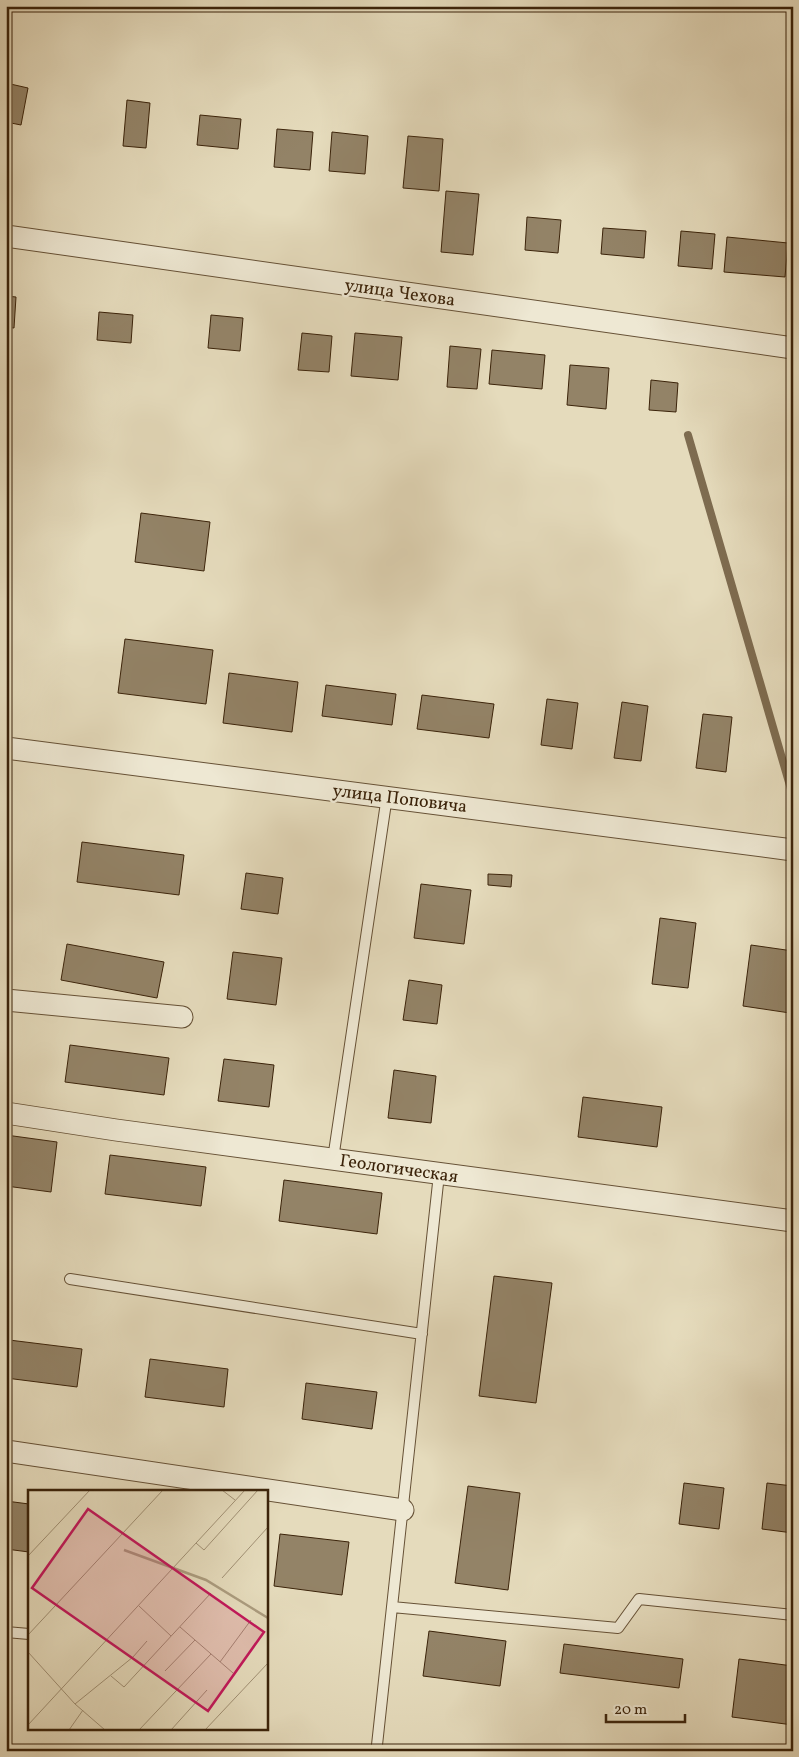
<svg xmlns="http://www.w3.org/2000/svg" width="799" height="1757" viewBox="0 0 799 1757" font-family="Vollkorn,serif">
<rect width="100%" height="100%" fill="#e5dbbc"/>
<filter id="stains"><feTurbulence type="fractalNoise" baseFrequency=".004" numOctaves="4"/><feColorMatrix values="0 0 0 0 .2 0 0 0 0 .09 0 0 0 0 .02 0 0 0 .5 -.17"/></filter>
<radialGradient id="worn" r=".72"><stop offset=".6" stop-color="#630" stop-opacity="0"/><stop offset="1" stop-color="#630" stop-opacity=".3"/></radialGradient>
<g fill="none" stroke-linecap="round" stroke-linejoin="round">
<path stroke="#7e6c50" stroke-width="8" d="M688 435 793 796"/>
</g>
<path fill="#938367" stroke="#3b230a" d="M783 6H793V12L782 11Z
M6 83 28 88 21 125 6 122Z
M127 100 150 103 146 148 123 146Z
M200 115 241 119 238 149 197 145Z
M277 129 313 132 310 170 274 167Z
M332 132 368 136 365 174 329 171Z
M408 136 443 139 439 191 403 188Z
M446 191 479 194 473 255 441 252Z
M527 217 561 220 558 253 525 250Z
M603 228 646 231 644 258 601 254Z
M681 231 715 234 712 269 678 266Z
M727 237 788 243 785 277 724 272Z
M6 296 16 297 14 328 6 327Z
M99 312 133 315 131 343 97 340Z
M211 315 243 318 240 351 208 348Z
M302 333 332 336 329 372 298 370Z
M355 333 402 337 398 380 351 376Z
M450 346 481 349 477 389 447 387Z
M492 350 545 355 542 389 489 384Z
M570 365 609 368 606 409 567 405Z
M651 380 678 383 676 412 649 410Z
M791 393H793V423H789Z
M141 513 210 522 204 571 135 562Z
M125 639 213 650 206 704 118 693Z
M229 673 298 682 292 732 223 723Z
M326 685 396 694 392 725 322 716Z
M422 695 494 704 489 738 417 729Z
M547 699 578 703 572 749 541 745Z
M622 702 648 706 641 761 614 758Z
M703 714 732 717 726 772 696 768Z
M6 826 11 827 6 862Z
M82 842 184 855 179 895 77 882Z
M246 873 283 878 278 914 241 909Z
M488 874 512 875 511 887 488 885Z
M421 884 471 890 464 944 414 938Z
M660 918 696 923 688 988 652 984Z
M67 944 164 962 157 998 61 980Z
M751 945 793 951 790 1013 743 1006Z
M233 952 282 958 276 1005 227 999Z
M409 980 442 985 437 1024 403 1020Z
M70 1045 169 1058 164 1095 65 1082Z
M224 1059 274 1065 269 1107 218 1101Z
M394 1070 436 1076 431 1123 388 1118Z
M583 1097 662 1107 657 1147 578 1137Z
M6 1135 57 1142 51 1192 6 1186Z
M110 1155 206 1167 201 1206 105 1194Z
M284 1180 382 1193 377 1234 279 1221Z
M494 1276 552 1283 536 1403 479 1396Z
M9 1340 82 1349 77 1387 6 1378Z
M150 1359 228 1369 224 1407 145 1397Z
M306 1383 377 1392 372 1429 302 1419Z
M684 1483 724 1488 719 1529 679 1524Z
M767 1483 793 1486V1533L762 1529Z
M468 1486 520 1493 508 1590 455 1583Z
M6 1501 29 1504V1552L6 1549Z
M280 1534 349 1542 342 1595 274 1586Z
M429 1631 506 1641 500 1686 423 1676Z
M564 1644 683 1659 679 1688 560 1673Z
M739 1659 793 1666V1725L732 1717Z"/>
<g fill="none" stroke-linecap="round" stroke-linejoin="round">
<g stroke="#665136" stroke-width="12">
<path id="service" d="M333 1159 387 796
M70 1279 422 1334
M392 1607 618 1628 639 1599 793 1615
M6 1632 29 1634
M377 1745 439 1174"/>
</g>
<g stroke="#665136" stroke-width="23">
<path id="minor" d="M6 236 793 348
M6 748 793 850
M6 1000 182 1017
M6 1113 116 1130 793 1221
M6 1451 403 1510"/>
</g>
<use href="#service" stroke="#eee8d3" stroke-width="10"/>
<use href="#minor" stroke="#eee8d3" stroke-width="21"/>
</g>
<g text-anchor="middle" stroke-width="5" stroke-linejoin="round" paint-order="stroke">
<g font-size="18" fill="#3b230a" stroke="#eee8d3">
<text transform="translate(400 292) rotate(8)" y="6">улица Чехова</text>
<text transform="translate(400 798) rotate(7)" y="6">улица Поповича</text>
<text transform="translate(399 1168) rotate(8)" y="6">Геологическая</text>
</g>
</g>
<g transform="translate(28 1490)">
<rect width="240" height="240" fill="#e5dbbc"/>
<path fill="none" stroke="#ab9c7f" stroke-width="2.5" d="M96 60 178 90 240 128"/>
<path fill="none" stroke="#a19175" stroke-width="1" d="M194 0 207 10M168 53 176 60 230 0M0 66 62 0M194 88 240 37M111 116 143 146M152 137 205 183M0 145 135 0M0 162 47 214 77 240M192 172 223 130M137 181 167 150M83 186 96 197 183 103M47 214 105 167 119 151M0 235 217 0M41 240 55 220M111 240 183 164M143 240 179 200M177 240 240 173"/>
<path fill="#c2185b" fill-opacity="0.15" stroke="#c2185b" stroke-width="2.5" d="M60 19 236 142 180 221 4 98Z"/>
<rect width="240" height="240" fill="none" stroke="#3b230a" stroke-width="2.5"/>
</g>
<rect width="799" height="1757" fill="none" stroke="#e5dbbc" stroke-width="25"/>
<rect x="8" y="8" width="784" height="1742" fill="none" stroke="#3b230a" stroke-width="2.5"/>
<rect x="12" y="12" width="774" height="1732" fill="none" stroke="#3b230a"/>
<path d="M606 1714v8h79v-8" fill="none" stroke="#3b230a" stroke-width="2.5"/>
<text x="614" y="1714" font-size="15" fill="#3b230a" stroke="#eee8d3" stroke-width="4" paint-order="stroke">20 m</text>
<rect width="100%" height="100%" filter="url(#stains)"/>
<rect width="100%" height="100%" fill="url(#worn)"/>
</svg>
